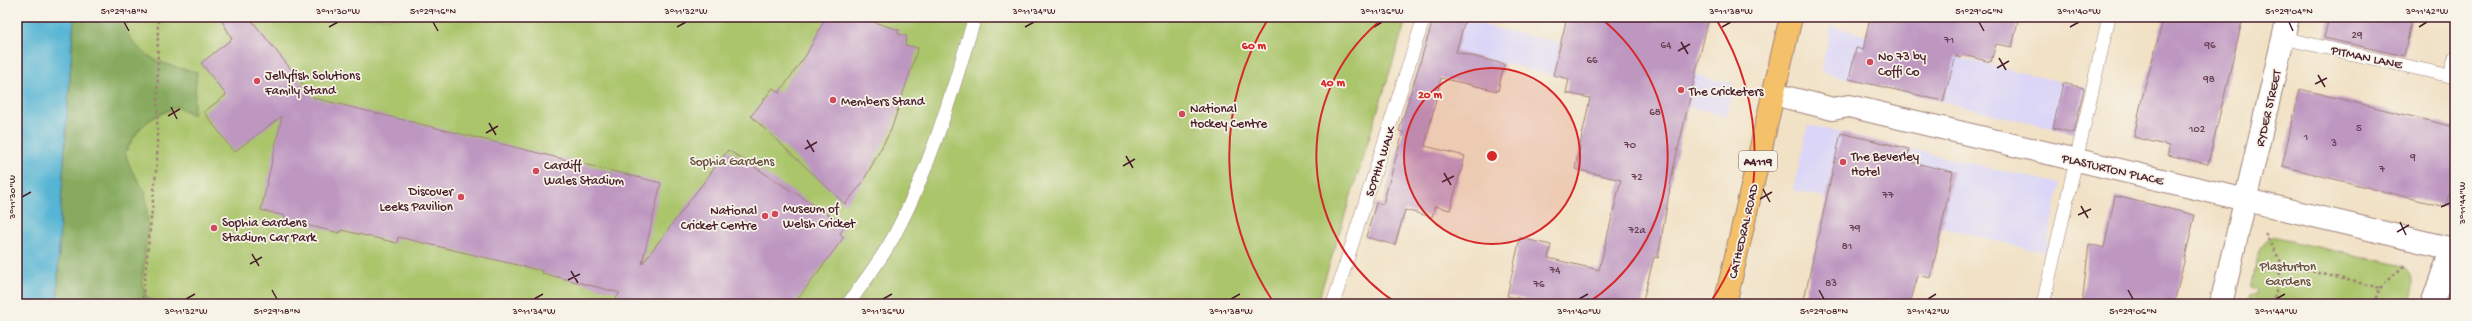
<svg xmlns="http://www.w3.org/2000/svg" width="2472" height="321" viewBox="0 0 2472 321" font-family="'Gochi Hand',sans-serif">
<rect width="100%" height="100%" fill="#f7f3e8"/>
<filter id="ink" filterUnits="userSpaceOnUse"><feTurbulence type="fractalNoise" baseFrequency=".025" numOctaves="2"/><feDisplacementMap in="SourceGraphic" scale="8" xChannelSelector="R" yChannelSelector="G"/><feConvolveMatrix kernelMatrix="1 2 1 2 8 2 1 2 1" color-interpolation-filters="sRGB"/></filter>
<filter id="wash" filterUnits="userSpaceOnUse"><feTurbulence type="fractalNoise" baseFrequency=".012" numOctaves="4" result="noise"/><feDisplacementMap in="SourceGraphic" scale="16" xChannelSelector="R" yChannelSelector="G"/><feGaussianBlur stdDeviation="0.9" result="paint"/><feColorMatrix in="noise" values="0 0 0 0 0 0 0 0 0 0 0 0 0 0 0 0 0 1.4 0 .05"/><feComposite in="paint" operator="in"/></filter>
<g filter="url(#wash)">
<rect width="100%" height="100%" fill="#f1e1c5"/>
<path fill="#dbd6f7" d="M1449 17 1734 84 1727 116 1425 45Z
M1831 26 2086 88 2076 134 1821 72Z
M1808 125 2060 184 2045 253 1793 190Z"/>
<path fill="#aac56b" stroke="#7a724b" d="M74 17H1407L1317 304H57L60 217Z
M2272 237 2404 266C2418 279 2413 288 2408 304H2247L2250 295 2255 296 2257 290 2251 288C2255 274 2257 241 2272 237Z"/>
<path fill="#87aa5f" stroke="#686445" d="M74 17H133L124 28C142 60 164 65 197 72L193 115 177 107C147 119 140 124 125 153L132 171 145 191 148 221 142 284 147 298 161 304H57L60 217Z"/>
<path fill="#56b5d4" stroke="#506a80" d="M17 17H74L60 217 57 304H17Z"/>
<g id="blocks">
<path fill="#be97c1" d="M220 17H249L314 98 661 183 642 264 728 150 845 225 840 234 844 237 794 304H611L620 293 542 273 543 271 398 237 397 243 341 230 340 233 285 220V216L261 210 282 116 234 152 204 112 226 95 201 63 232 39Z
M826 17H875L874 22 899 30 898 34 907 36 905 45 918 48 891 130 861 185 845 204 751 116 773 88 779 93 806 55Z
M1434 17H1466L1456 52 1504 64 1498 91 1441 78 1425 146 1465 156 1450 210 1435 206 1432 217 1405 210 1395 245 1366 237 1376 203 1383 204 1403 132 1399 131Z
M1567 17H1709L1673 170 1658 258 1654 257 1642 304H1549L1507 296 1520 238 1551 245 1548 258 1599 270 1621 180 1575 169 1590 98 1566 93 1569 79 1553 75Z
M1870 17H2019L2012 47 1996 44 1991 62 1963 55 1961 58 1956 56 1943 101 1849 79 1856 48 1863 50Z
M2164 17H2243L2208 164 2168 155 2169 146 2134 137 2142 98Z
M2329 17H2412L2404 56 2324 38Z
M2063 83 2084 88 2074 133 2053 128Z
M2300 89 2455 127V168L2446 207 2282 166Z
M1841 133 1909 149 1907 161 1953 172 1931 278 1918 275 1910 304H1803Z
M2115 196 2195 215 2174 304H2082L2089 244 2104 248Z"/>
</g>
</g>
<g filter="url(#ink)">
<use href="#blocks" fill-opacity="0" stroke="#9e8078" stroke-width="1"/>
<g fill="none" stroke-linecap="round" stroke-linejoin="round">
<g stroke="#9e8078" stroke-width="14">
<path id="lane" d="M2283 38 2455 77
M2450 75 2455 57
M848 304C864 282 881 260 894 236 931 167 952 92 975 17
M1333 304 1424 17
M2043 304 2109 17"/>
</g>
<g stroke="#9e8078" stroke-width="24">
<path id="street" d="M1773 94 1833 109 1849 106 2453 249
M2221 304 2288 17
M2432 304 2447 261 2455 247"/>
</g>
<g stroke="#9e8078" stroke-width="24">
<path id="primary" d="M1725 304 1791 17"/>
</g>
<path stroke="#9e8078" stroke-width="2.5" stroke-dasharray="3 3" stroke-linecap="butt" d="M2265 233 2282 264
M2380 288 2406 264
M142 304 157 163 158 17
M2273 304 2282 264 2380 288 2375 304"/>
<use href="#lane" stroke="#fff" stroke-width="13"/>
<use href="#street" stroke="#fff" stroke-width="22"/>
<use href="#primary" stroke="#f4c16a" stroke-width="22"/>
</g>
</g>
<path fill="none" stroke="#4a1f2b" stroke-width="1.5" d="M124 22 129 31M433 22 438 31M1979 22 1984 31M2289 22 2293 31M329 27 338 22M677 27 686 22M1025 27 1034 22M1374 27 1382 22M1722 27 1731 22M2070 27 2079 22M2419 27 2427 22M1681 42 1688 54M1678 51 1690 44M1999 58 2006 70M1997 68 2009 61M2318 75 2325 87M2315 84 2327 78M171 107 177 119M168 116 180 109M489 123 496 135M486 133 498 126M807 140 814 152M805 149 817 142M1126 156 1133 168M1123 166 1135 159M1444 173 1451 185M1442 182 1454 176M1763 189 1770 202M22 197 31 192M1760 199 1772 192M2081 206 2088 218M2441 207 2450 203M2078 215 2091 209M2400 222 2406 235M2397 232 2409 225M252 254 259 266M250 264 262 257M571 271 578 283M568 280 580 274M272 290 277 299M1819 290 1824 299M2128 290 2133 299M186 299 195 294M534 299 543 294M883 299 892 294M1231 299 1240 294M1579 299 1588 294M1928 299 1936 294M2276 299 2285 294"/>
<circle cx="1492" cy="156" r="88" fill="#d62828" fill-opacity=".12"/>
<g fill="none" stroke="#d62828" stroke-width="2">
<circle cx="1492" cy="156" r="88"/>
<path d="M1398 304A175 175 0 0 1 1385 17M1599 17A175 175 0 0 1 1586 304"/>
<path d="M1274 303A263 263 0 0 1 1268 19M1716 19A263 263 0 0 1 1710 303"/>
</g>
<g fill="#d1495b" stroke="#f7f3e8" stroke-width="1.5">
<circle cx="1870" cy="62" r="4"/>
<circle cx="257" cy="81" r="4"/>
<circle cx="1681" cy="90" r="4"/>
<circle cx="833" cy="100" r="4"/>
<circle cx="1182" cy="114" r="4"/>
<circle cx="1843" cy="162" r="4"/>
<circle cx="536" cy="171" r="4"/>
<circle cx="461" cy="197" r="4"/>
<circle cx="775" cy="214" r="4"/>
<circle cx="765" cy="216" r="4"/>
<circle cx="214" cy="228" r="4"/>
</g>
<g text-anchor="middle" stroke-width="3.5" stroke-linejoin="round" paint-order="stroke">
<g font-size="11" fill="#673d50">
<text x="2357" y="38">29</text>
<text x="1949" y="43">71</text>
<text x="1666" y="48">64</text>
<text x="2210" y="48">96</text>
<text x="1592" y="63">66</text>
<text x="2209" y="82">98</text>
<text x="1655" y="115">68</text>
<text x="2359" y="131">5</text>
<text x="2197" y="132">102</text>
<text x="2306" y="140">1</text>
<text x="2334" y="146">3</text>
<text x="1630" y="148">70</text>
<text x="2413" y="160">9</text>
<text x="2382" y="172">7</text>
<text x="1637" y="180">72</text>
<text x="1888" y="198">77</text>
<text x="1855" y="231">79</text>
<text x="1637" y="233">72a</text>
<text x="1847" y="249">81</text>
<text x="1555" y="273">74</text>
<text x="1831" y="286">83</text>
<text x="1539" y="287">76</text>
</g>
<rect fill="#f7f3e8" stroke="#7e5f64" stroke-width="1" x="1739" y="151" width="38" height="20" rx="3"/>
<g font-size="12" font-weight="bold" fill="#4a1f2b">
<text x="1758" y="165">A4119</text>
</g>
<g font-size="13" fill="#4a1f2b" stroke="#f7f3e8" text-anchor="start">
<text x="1878" y="60">No 73 by<tspan x="1878" dy="15">Coffi Co</tspan></text>
<text x="265" y="79">Jellyfish Solutions<tspan x="265" dy="15">Family Stand</tspan></text>
<text x="1689" y="95">The Cricketers</text>
<text x="841" y="105">Members Stand</text>
<text x="1190" y="112">National<tspan x="1190" dy="15">Hockey Centre</tspan></text>
<text x="1851" y="160">The Beverley<tspan x="1851" dy="15">Hotel</tspan></text>
<text x="544" y="169">Cardiff<tspan x="544" dy="15">Wales Stadium</tspan></text>
<text x="453" y="195" text-anchor="end">Discover<tspan x="453" dy="15">Leeks Pavilion</tspan></text>
<text x="783" y="212">Museum of<tspan x="783" dy="15">Welsh Cricket</tspan></text>
<text x="757" y="214" text-anchor="end">National<tspan x="757" dy="15">Cricket Centre</tspan></text>
<text x="222" y="226">Sophia Gardens<tspan x="222" dy="15">Stadium Car Park</tspan></text>
</g>
<g font-size="13" fill="#4a1f2b" stroke="#f7f3e8">
<text transform="translate(2367 56) rotate(12)" y="5">PITMAN LANE</text>
<text transform="translate(2267 108) rotate(-77)" y="5">RYDER STREET</text>
<text transform="translate(1379 161) rotate(-72)" y="5">SOPHIA WALK</text>
<text transform="translate(2113 168) rotate(13)" y="5">PLASTURTON PLACE</text>
<text transform="translate(1742 231) rotate(-77)" y="5">CATHEDRAL ROAD</text>
</g>
<g font-size="13" fill="#67513e" stroke="#f7f3e8">
<text x="732" y="165">Sophia Gardens</text>
<text x="2288" y="270">Plasturton<tspan x="2288" dy="15">Gardens</tspan></text>
</g>
</g>
<circle cx="1492" cy="156" r="6" fill="#d62828" stroke="#f7f3e8" stroke-width="2"/>
<g font-size="12" text-anchor="middle" font-weight="bold" fill="#d62828" stroke="#f7f3e8" stroke-width="3.5" stroke-linejoin="round" paint-order="stroke">
<text x="1254" y="49">60 m</text>
<text x="1333" y="86">40 m</text>
<text x="1430" y="98">20 m</text>
</g>
<rect width="2472" height="321" fill="none" stroke="#f7f3e8" stroke-width="44"/>
<rect x="22" y="22" width="2428" height="277" fill="none" stroke="#4a1f2b" stroke-width="1.5"/>
<g font-size="10" text-anchor="middle" fill="#4a1f2b">
<text x="124" y="14">51°29'18"N</text>
<text x="338" y="14">3°11'30"W</text>
<text x="433" y="14">51°29'16"N</text>
<text x="686" y="14">3°11'32"W</text>
<text x="1034" y="14">3°11'34"W</text>
<text x="1382" y="14">3°11'36"W</text>
<text x="1731" y="14">3°11'38"W</text>
<text x="1979" y="14">51°29'06"N</text>
<text x="2079" y="14">3°11'40"W</text>
<text x="2289" y="14">51°29'04"N</text>
<text x="2427" y="14">3°11'42"W</text>
<text transform="translate(11 197) rotate(-90)" y="4">3°11'30"W</text>
<text transform="translate(2461 203) rotate(-90)" y="4">3°11'44"W</text>
<text x="186" y="314">3°11'32"W</text>
<text x="277" y="314">51°29'18"N</text>
<text x="534" y="314">3°11'34"W</text>
<text x="883" y="314">3°11'36"W</text>
<text x="1231" y="314">3°11'38"W</text>
<text x="1579" y="314">3°11'40"W</text>
<text x="1824" y="314">51°29'08"N</text>
<text x="1928" y="314">3°11'42"W</text>
<text x="2133" y="314">51°29'06"N</text>
<text x="2276" y="314">3°11'44"W</text>
</g>
</svg>
